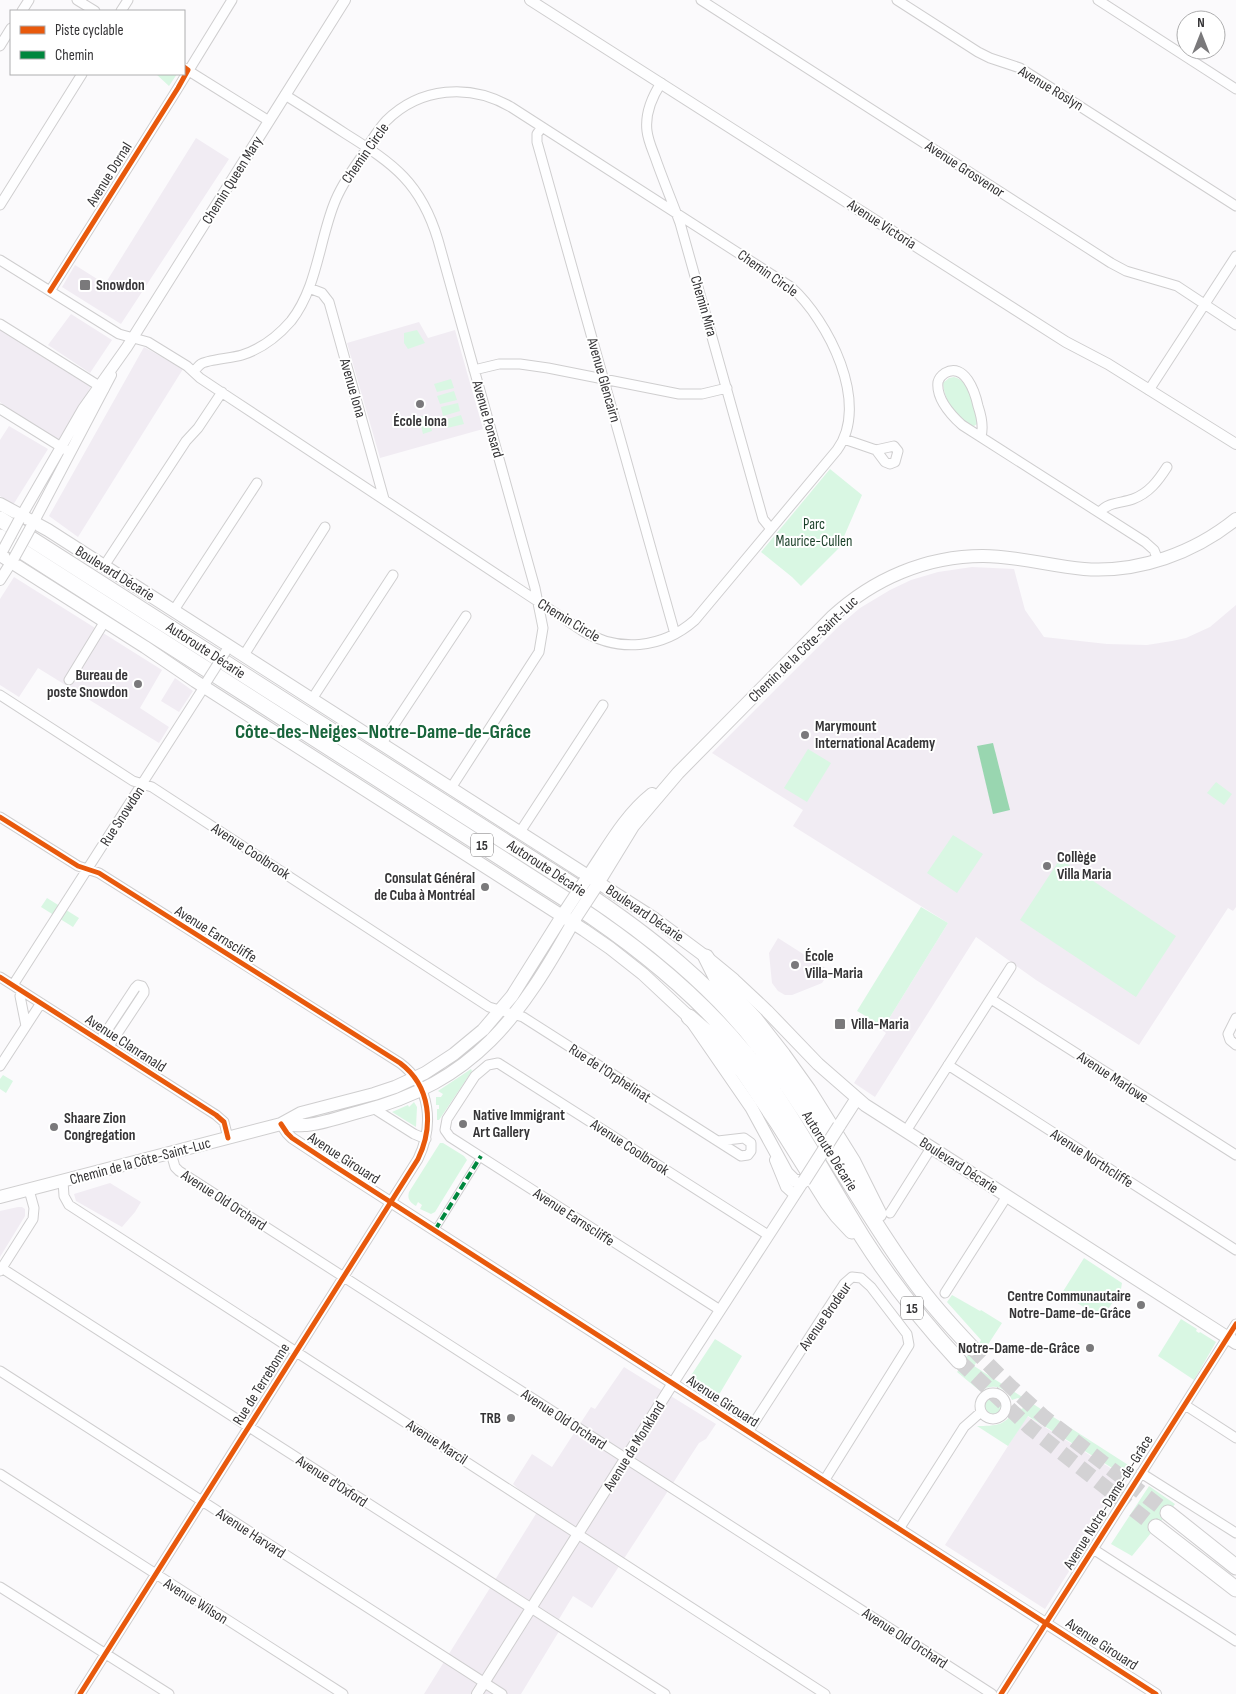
<svg xmlns="http://www.w3.org/2000/svg" width="1236" height="1694" viewBox="0 0 1236 1694" font-family="'Sofia Sans Condensed',sans-serif">
<rect width="100%" height="100%" fill="#fbfafc"/>
<path fill="#f1ecf3" d="M196 138 229 159 121 324 62 287 75 265 105 284Z
M71 314 112 340 90 373 48 345Z
M419 322 428 338 455 330 483 429 380 458 347 343Z
M0 330 92 385 57 443 0 402Z
M144 347 183 369 78 537 49 516Z
M9 426 48 449 13 505 0 496V440Z
M972 567 1014 569 1025 610 1044 637 1107 644 1147 645 1172 641 1186 638 1210 627 1236 605V907L1233 911 1228 908 1139 1045 1036 980 976 937 875 1097 854 1083 886 1033 882 1030 948 923 793 826 803 810 712 753 840 625 860 608 890 590 911 580 938 572Z
M14 577 162 670 140 708 169 727 159 743 38 668 19 697 0 685V599Z
M175 678 193 691 179 712 161 701Z
M778 938 830 971 822 983 792 995H785L778 991 772 983 769 953Z
M110 1183 141 1202 135 1212 122 1227 76 1201 74 1194Z
M18 1207H22L25 1209V1216L0 1257V1211Z
M624 1367 716 1424 706 1439 699 1443 592 1608 573 1596 556 1624 561 1628 521 1694H424L539 1509 513 1484 532 1454 552 1467 591 1407 595 1409Z
M1027 1416 1128 1479 1045 1609 945 1545Z"/>
<path fill="#d9f7e3" d="M156 74H177L169 86Z
M417 330 425 343 408 349 404 343V333Z
M954 377C971 381 977 409 977 424L974 426C957 422 944 400 943 383L949 378Z
M451 379 454 388 437 392 434 384Z
M454 391 457 400 440 404 437 396Z
M458 403 460 411 443 416 441 407Z
M427 415 432 431 423 434 419 417Z
M461 415 464 424 447 428 444 420Z
M830 469 862 495 839 548 801 586 792 577 761 552Z
M808 749 831 763 807 802 784 788Z
M1216 782 1232 794 1224 805 1207 793Z
M953 835 983 854 957 893 927 873Z
M1060 859 1176 936 1136 997 1020 920Z
M47 898 79 918 73 927 41 907Z
M921 907 948 923 882 1030 874 1021 857 1011Z
M471 1069 472 1071 439 1120H437V1109H439V1105H436V1097H441L443 1094 438 1091Z
M3 1075 13 1081 6 1093 0 1089V1079Z
M414 1102 417 1107 416 1127 392 1112 408 1105 409 1107Z
M440 1143H443L464 1156 467 1160 435 1212 431 1214 420 1209 422 1205 418 1202 416 1206C410 1202 407 1199 409 1192Z
M1084 1258 1122 1283 1121 1289 1102 1319 1062 1293Z
M952 1295 980 1311 981 1310 1002 1323 974 1366 1136 1470 1130 1479 1028 1416 1008 1446 977 1426C994 1426 1011 1426 1013 1405L1022 1409 1026 1403 1018 1398 1012 1400C1006 1386 992 1383 980 1391L957 1372 962 1366 961 1362 979 1344 981 1340 947 1302Z
M1181 1319 1197 1329 1196 1331 1199 1333 1200 1332 1216 1342 1194 1380 1158 1356Z
M715 1339 742 1356 717 1398 688 1380Z
M985 1406a8 8 0 1 1 16 0a8 8 0 1 1-16 0Z
M1149 1486 1175 1504 1132 1556 1111 1544Z"/>
<path fill="#99d6b0" d="M993 743 1010 810 993 814 977 746Z"/>
<g fill="none" stroke-linecap="round" stroke-linejoin="round">
<path stroke="#d3d2d4" stroke-width="15" stroke-dasharray="15 8" stroke-linecap="butt" d="M972 1348 1010 1386 1044 1417 1168 1513
M959 1361 1029 1427 1156 1527"/>
<g stroke="#cfcecf" stroke-width="8">
<path id="pedestrian" d="M435 1230 481 1156"/>
</g>
<g stroke="#cfcecf" stroke-width="11">
<path id="minor" d="M77 0 95 11
M701 0 1111 263 1126 271 1177 286 1236 325
M897 0 978 52 990 58 1020 68 1236 206
M1098 0 1236 89
M22 11 29 0
M121 11 128 0
M0 46 11 28
M184 68 269 121
M661 83C652 97 645 115 647 131 648 140 652 149 655 157 663 180 672 201 680 223L763 519 771 529
M285 95C306 108 326 121 346 134 394 164 421 183 438 240L535 588 543 628 539 652 451 788
M542 127 537 134V142L675 634
M0 205 82 74
M0 260 119 334 148 342 187 366 200 378 230 398 581 630C618 653 662 649 695 620L837 450C871 404 828 320 791 287L511 107C470 83 420 87 386 121 376 132 368 146 360 159 350 173 340 188 334 204 319 242 317 288 291 321 278 336 261 349 242 355 233 358 206 360 201 364 198 366 196 369 194 372
M309 288 322 293 329 302 384 499
M50 291 173 96 232 0
M0 324 104 389
M474 370 499 364H520L548 368 679 394H702L727 388
M1149 390 1236 256
M0 409 66 450
M981 436C984 426 981 415 978 406 975 392 965 362 945 373 942 375 939 378 938 382 936 398 951 415 962 425L1145 542 1154 550 1158 560
M844 439 876 450 885 462 890 464 895 462 898 451 894 446 876 450
M1100 512C1108 502 1122 503 1133 499 1149 493 1158 481 1167 467
M104 566 186 441 198 428 222 392
M174 610 257 483
M244 655 325 527
M69 680 105 621
M0 695 133 781 152 787 489 1007 523 1017 741 1156 748 1155 751 1151V1143L744 1138 718 1141
M312 699 393 575
M382 743 466 616
M0 817 78 866 99 873 400 1063C431 1086 434 1126 418 1159L80 1694
M520 832 603 705
M0 977 216 1115 224 1122 228 1138
M13 985 206 684
M22 991 20 996 26 1026
M991 999 1236 1155
M1236 1018 1228 1034 1230 1040 1236 1045
M100 1041 135 988 138 985 142 986 144 990V993L109 1046
M948 1065 1236 1250
M0 1066 41 1003
M373 1108 414 1134 426 1139
M906 1131 1011 967
M171 1153 175 1167 179 1171 992 1694
M63 1181 64 1196 69 1205 825 1694
M890 1213 931 1148
M0 1267 665 1694
M0 1271 33 1219 34 1208 29 1190
M945 1293 1007 1196
M720 1310 450 1137 445 1130 447 1119 475 1076 488 1065 498 1063 768 1235
M0 1371 502 1694
M980 1406a13 13 0 1 1 26 0a13 13 0 1 1-26 0Z
M1185 1405 1236 1438
M748 1432 844 1284 852 1277 861 1278 871 1287 907 1334 909 1345 824 1481
M1141 1473 1236 1533
M0 1474 343 1694
M899 1529 964 1427 981 1412
M1093 1549 1236 1641
M0 1587 169 1694
M1001 1694 1236 1324"/>
</g>
<g stroke="#cfcecf" stroke-width="12">
<path id="tertiary" d="M530 0 1066 342 1108 364 1236 444
M19 520 83 409 127 347 345 0
M31 527 111 375
M0 580 14 558
M281 1124 287 1133 292 1138 336 1167 1156 1694
M775 1160 786 1187 795 1195
M477 1694 680 1372 804 1181"/>
</g>
<g stroke="#cfcecf" stroke-width="14">
<path id="secondary" d="M0 504 48 530 655 919 706 957 734 980 767 1011 818 1064 865 1105 1236 1343
M0 555 145 647 195 681 584 930 610 948 643 974 689 1017 751 1107 787 1173 795 1181H804
M585 881C606 851 623 817 652 794
M595 888 633 826 678 773 832 617C873 579 926 556 983 556 1017 556 1050 566 1084 569 1139 573 1194 553 1236 519
M281 1124C288 1125 296 1126 304 1125 319 1125 343 1116 359 1112 476 1082 520 1017 576 917
M839 1126 857 1098
M0 1197 281 1124 301 1113 374 1094 395 1087 425 1073 454 1054 483 1030 512 996 566 910"/>
</g>
<g stroke="#cfcecf" stroke-width="17">
<path id="motorway" d="M0 519 584 892C650 936 713 986 761 1049 817 1122 859 1205 913 1279 931 1304 951 1326 972 1348
M0 537 573 904C637 946 696 993 745 1053 791 1110 824 1176 863 1238 891 1282 923 1322 959 1361
M706 957 716 977 754 1018 783 1055 808 1090 853 1162 879 1214
M689 1017 718 1042 744 1073 777 1122 828 1203 837 1215 852 1231
M1168 1513 1236 1567
M1156 1527 1236 1589"/>
</g>
<use href="#pedestrian" stroke="#fefeff" stroke-width="6"/>
<use href="#minor" stroke="#fefeff" stroke-width="9"/>
<use href="#tertiary" stroke="#fefeff" stroke-width="10"/>
<use href="#secondary" stroke="#fefeff" stroke-width="12"/>
<use href="#motorway" stroke="#fefeff" stroke-width="15"/>
<g stroke="#cfcecf" stroke-width="11" stroke-linecap="butt">
<path id="minor-bridge" d="M207 681 226 651"/>
</g>
<g stroke="#cfcecf" stroke-width="12" stroke-linecap="butt">
<path id="tertiary-bridge" d="M3 550 19 520
M14 558 31 527"/>
</g>
<g stroke="#cfcecf" stroke-width="14" stroke-linecap="butt">
<path id="secondary-bridge" d="M566 910 585 881
M576 917 595 888
M804 1181 839 1126"/>
</g>
<use href="#minor-bridge" stroke="#fefeff" stroke-width="9"/>
<use href="#tertiary-bridge" stroke="#fefeff" stroke-width="10"/>
<use href="#secondary-bridge" stroke="#fefeff" stroke-width="12"/>
<path stroke="#00873e" stroke-width="4" stroke-dasharray="8 4" stroke-linecap="butt" d="M435 1230 481 1156"/>
<g stroke="#fff" stroke-width="8">
<path id="cycleway" d="M50 291 178 88 188 70 184 67
M0 817 78 866 99 873 400 1063C431 1086 434 1126 418 1159L80 1694
M0 977 216 1115 224 1122 228 1138
M281 1124 287 1133 292 1138 336 1167 1156 1694
M1001 1694 1236 1324"/>
</g>
<use href="#cycleway" stroke="#e8590c" stroke-width="5"/>
</g>
<g fill="#7a797b" stroke="#fff" stroke-width="2">
<rect x="79" y="279" width="12" height="12" rx="2.5"/>
<circle cx="420" cy="404" r="5"/>
<circle cx="138" cy="684" r="5"/>
<circle cx="805" cy="735" r="5"/>
<circle cx="1047" cy="866" r="5"/>
<circle cx="485" cy="887" r="5"/>
<circle cx="795" cy="965" r="5"/>
<rect x="834" y="1018" width="12" height="12" rx="2.5"/>
<circle cx="463" cy="1124" r="5"/>
<circle cx="54" cy="1127" r="5"/>
<circle cx="1141" cy="1305" r="5"/>
<circle cx="1090" cy="1348" r="5"/>
<circle cx="511" cy="1418" r="5"/>
</g>
<g text-anchor="middle" stroke-width="4" stroke-linejoin="round" paint-order="stroke">
<g fill="#fff" stroke="#727172" stroke-width="1">
<rect x="471" y="833.5" width="22" height="23" rx="4"/>
<rect x="901" y="1296.5" width="22" height="23" rx="4"/>
</g>
<g font-size="14" font-weight="bold" fill="#353436">
<text x="482" y="850">15</text>
<text x="912" y="1313">15</text>
</g>
<g font-size="15" fill="#353436" stroke="#fff">
<text transform="translate(1051 88) rotate(31)" y="5">Avenue Roslyn</text>
<text transform="translate(365 153) rotate(-55)" y="5">Chemin Circle</text>
<text transform="translate(965 169) rotate(33)" y="5">Avenue Grosvenor</text>
<text transform="translate(109 174) rotate(-58)" y="5">Avenue Dornal</text>
<text transform="translate(232 180) rotate(-58)" y="5">Chemin Queen Mary</text>
<text transform="translate(882 224) rotate(33)" y="5">Avenue Victoria</text>
<text transform="translate(768 273) rotate(35)" y="5">Chemin Circle</text>
<text transform="translate(704 306) rotate(74)" y="5">Chemin Mira</text>
<text transform="translate(604 380) rotate(74)" y="5">Avenue Glencairn</text>
<text transform="translate(353 388) rotate(74)" y="5">Avenue Iona</text>
<text transform="translate(488 419) rotate(74)" y="5">Avenue Ponsard</text>
<text transform="translate(115 573) rotate(32)" y="5">Boulevard Décarie</text>
<text transform="translate(569 620) rotate(31)" y="5">Chemin Circle</text>
<text transform="translate(803 649) rotate(-44)" y="5">Chemin de la Côte-Saint-Luc</text>
<text transform="translate(206 650) rotate(33)" y="5">Autoroute Décarie</text>
<text transform="translate(122 816) rotate(-57)" y="5">Rue Snowdon</text>
<text transform="translate(251 851) rotate(33)" y="5">Avenue Coolbrook</text>
<text transform="translate(547 868) rotate(33)" y="5">Autoroute Décarie</text>
<text transform="translate(645 913) rotate(34)" y="5">Boulevard Décarie</text>
<text transform="translate(216 934) rotate(32)" y="5">Avenue Earnscliffe</text>
<text transform="translate(126 1043) rotate(33)" y="5">Avenue Clanranald</text>
<text transform="translate(610 1073) rotate(33)" y="5">Rue de l'Orphelinat</text>
<text transform="translate(1113 1077) rotate(33)" y="5">Avenue Marlowe</text>
<text transform="translate(630 1147) rotate(33)" y="5">Avenue Coolbrook</text>
<text transform="translate(830 1151) rotate(58)" y="5">Autoroute Décarie</text>
<text transform="translate(344 1158) rotate(33)" y="5">Avenue Girouard</text>
<text transform="translate(1092 1158) rotate(33)" y="5">Avenue Northcliffe</text>
<text transform="translate(140 1161) rotate(-15)" y="5">Chemin de la Côte-Saint-Luc</text>
<text transform="translate(959 1165) rotate(33)" y="5">Boulevard Décarie</text>
<text transform="translate(224 1200) rotate(33)" y="5">Avenue Old Orchard</text>
<text transform="translate(574 1217) rotate(33)" y="5">Avenue Earnscliffe</text>
<text transform="translate(825 1316) rotate(-55)" y="5">Avenue Brodeur</text>
<text transform="translate(261 1384) rotate(-58)" y="5">Rue de Terrebonne</text>
<text transform="translate(723 1401) rotate(33)" y="5">Avenue Girouard</text>
<text transform="translate(564 1419) rotate(33)" y="5">Avenue Old Orchard</text>
<text transform="translate(437 1442) rotate(33)" y="5">Avenue Marcil</text>
<text transform="translate(634 1446) rotate(-58)" y="5">Avenue de Monkland</text>
<text transform="translate(332 1481) rotate(33)" y="5">Avenue d'Oxford</text>
<text transform="translate(1108 1502) rotate(-58)" y="5">Avenue Notre-Dame-de-Grâce</text>
<text transform="translate(251 1533) rotate(33)" y="5">Avenue Harvard</text>
<text transform="translate(196 1601) rotate(32)" y="5">Avenue Wilson</text>
<text transform="translate(905 1638) rotate(33)" y="5">Avenue Old Orchard</text>
<text transform="translate(1102 1644) rotate(33)" y="5">Avenue Girouard</text>
</g>
<g font-size="15" font-weight="bold" fill="#353436" stroke="#fff" text-anchor="start">
<text x="96" y="290">Snowdon</text>
<text x="420" y="426" text-anchor="middle">École Iona</text>
<text x="128" y="680" text-anchor="end">Bureau de<tspan x="128" dy="17">poste Snowdon</tspan></text>
<text x="815" y="731">Marymount<tspan x="815" dy="17">International Academy</tspan></text>
<text x="1057" y="862">Collège<tspan x="1057" dy="17">Villa Maria</tspan></text>
<text x="475" y="883" text-anchor="end">Consulat Général<tspan x="475" dy="17">de Cuba à Montréal</tspan></text>
<text x="805" y="961">École<tspan x="805" dy="17">Villa-Maria</tspan></text>
<text x="851" y="1029">Villa-Maria</text>
<text x="473" y="1120">Native Immigrant<tspan x="473" dy="17">Art Gallery</tspan></text>
<text x="64" y="1123">Shaare Zion<tspan x="64" dy="17">Congregation</tspan></text>
<text x="1131" y="1301" text-anchor="end">Centre Communautaire<tspan x="1131" dy="17">Notre-Dame-de-Grâce</tspan></text>
<text x="1080" y="1353" text-anchor="end">Notre-Dame-de-Grâce</text>
<text x="501" y="1423" text-anchor="end">TRB</text>
</g>
<g font-size="15" fill="#1a3f28" stroke="#fff">
<text x="814" y="529">Parc<tspan x="814" dy="17">Maurice-Cullen</tspan></text>
</g>
<g font-size="20" font-weight="bold" fill="#18653b" stroke="#fff">
<text x="383" y="738">Côte-des-Neiges–Notre-Dame-de-Grâce</text>
</g>
</g>
<rect x="10" y="10" width="175" height="65" fill="#ffffff" stroke="#aeaeaf"/>
<rect x="20" y="26" width="25" height="8" fill="#e8590c" stroke="#aeaeaf"/>
<text x="55" y="35" font-size="15" fill="#353436">Piste cyclable</text>
<rect x="20" y="51" width="25" height="8" fill="#00873e" stroke="#aeaeaf"/>
<text x="55" y="60" font-size="15" fill="#353436">Chemin</text>
<g transform="translate(1201 35)"><circle r="24" fill="#ffffff" stroke="#aeaeaf"/>
<path d="M0-4L9 19L0 12L-9 19Z" fill="#7a797b"/>
<text y="-8" font-size="14" font-weight="bold" text-anchor="middle" fill="#353436">N</text>
</g>
</svg>
